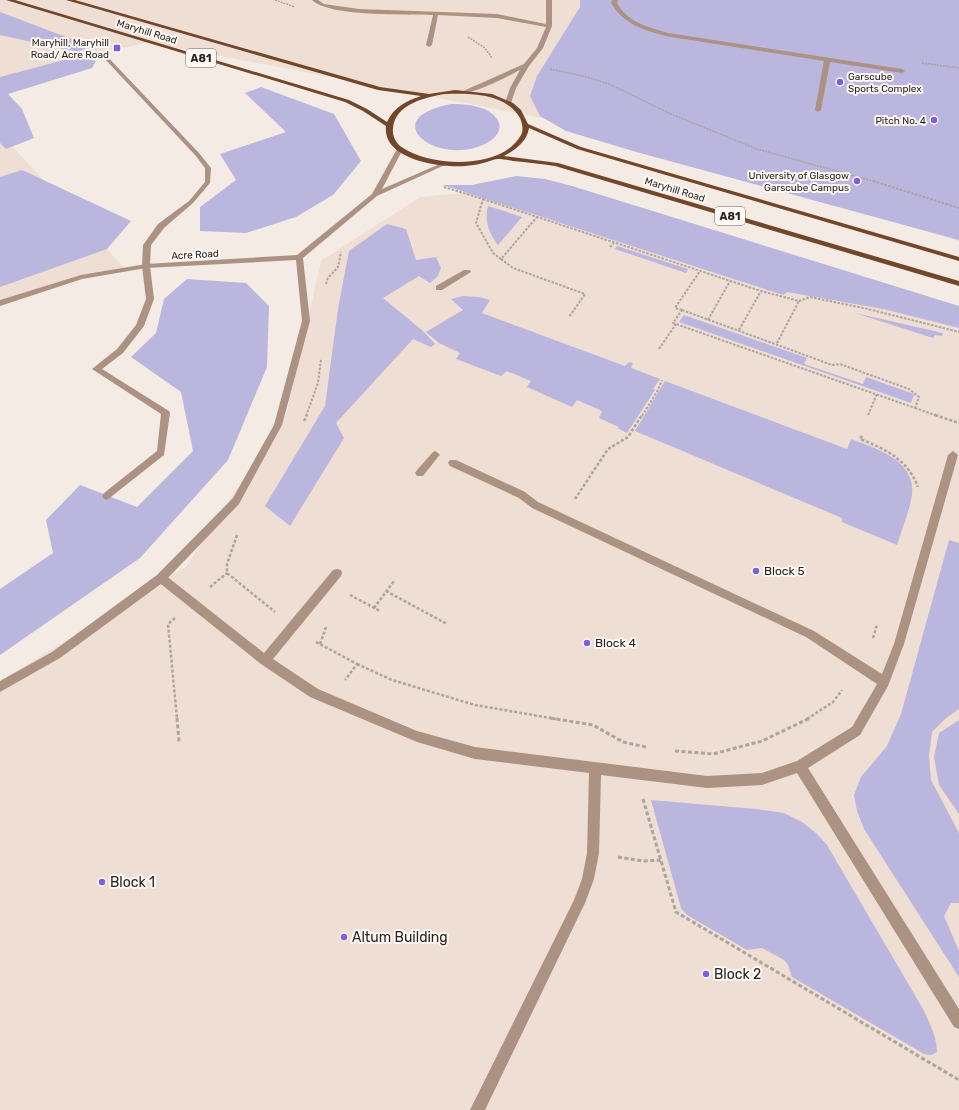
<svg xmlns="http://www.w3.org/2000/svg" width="959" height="1110" viewBox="0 0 959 1110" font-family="Rubik,sans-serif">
<rect width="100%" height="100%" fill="#f4ebe5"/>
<path fill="#efded4" d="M0 0H959V241L552 120 149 42 0 77Z
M0 133 126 270 81 277 0 303Z
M543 186 959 324V1110H0V681L186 567 287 412 321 261 420 197Z"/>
<path fill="#bab6de" d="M580 0H959V240L640 153 566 131 540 116 530 96 537 76 580 7Z
M0 12 90 46 78 52 0 35Z
M79 56 96 61 92 68 8 94 22 109 34 138 6 149 0 143V77Z
M261 87 334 114 361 161 333 195 296 217 246 233 200 231V207L236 180 220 154 286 132 245 93Z
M451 104C460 104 469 104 478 107 501 113 509 132 485 144 438 167 374 119 451 104Z
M22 170 131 221 107 249 0 287V177Z
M516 176 545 179 572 186 959 306V328L883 309 787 292 783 295 443 185H472Z
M488 206 522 217 498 245C489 234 484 219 488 206Z
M387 224 406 229 416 260 436 257 441 268 438 276 430 283 419 276 383 298 423 331 435 344 431 347 413 339 336 423 344 438 290 526 265 506 325 406 338 309 349 251Z
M617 246 688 269 686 273 615 249Z
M187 279 246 283 269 306 267 367 228 460 140 558 0 655V589L53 553 46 520 80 485 137 507 193 451 181 392 131 357 156 333 164 299Z
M463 296 479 297 490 300 482 313 625 366 629 362 633 363 631 368 660 379 653 389 655 390 627 433 617 428 619 427 599 418 602 411 577 400 572 407 527 387 531 381 507 371 501 376 456 359 460 353 439 343 426 332 463 310 451 299Z
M855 313 943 333 942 336 935 335 933 338Z
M684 315 807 358 804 364 863 384 866 377 914 394 911 403 679 322Z
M665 381 847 449 851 439C875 448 916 460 912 494 910 511 902 528 897 545L842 522V518L635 431Z
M949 540 959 543V709L946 718 932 732 929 756 931 780 959 833V903H951L944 916 959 951V977L864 829 857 811 854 795 861 777 887 746 901 714Z
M959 720V814L939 785 934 757 939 733Z
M651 800 756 809 784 813 802 822 816 833 827 845 923 1009C929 1022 937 1037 937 1052L931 1055 924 1054 792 977 788 965 784 960 762 948 747 950 687 915 681 908Z"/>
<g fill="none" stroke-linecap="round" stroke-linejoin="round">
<path stroke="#aba49f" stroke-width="1.5" stroke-dasharray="2 1" stroke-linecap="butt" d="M275 0 295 7
M468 37 485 48 492 58
M922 63 959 68
M550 69 587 77 609 84 671 114 757 149 876 182"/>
<path stroke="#aba49f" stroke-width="2" stroke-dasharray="2.5 1.5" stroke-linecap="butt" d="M873 181 959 208
M444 187 483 199 476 223 493 253 501 259 537 217
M483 199 761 291 799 301 810 297 868 309 959 332
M610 247 614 243
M501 259 513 268 585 294 569 317
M326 284 328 278 338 267 341 252
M682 310 675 308 700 271
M682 310 832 365 840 364 909 389 919 397 915 408 673 323Z
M708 320 730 281
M739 330 761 291
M777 343 799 301
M659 349 676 324
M915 408 938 416
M868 415 877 394
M306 416 318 383 321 359
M642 416 658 390 662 380"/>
<path stroke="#aba49f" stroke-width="2.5" stroke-dasharray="3 2" stroke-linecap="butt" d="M935 415 959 423
M304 421 307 415
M862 436 860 439C886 449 908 460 918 487
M575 499 608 449 628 437 642 415
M237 535 227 564V573L275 612
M210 587 227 573
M386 591 447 624
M350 595 380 611
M374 608 394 581
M175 618 168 624 177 719
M873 638 877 625
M316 642 357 664 345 680
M320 644 326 627
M357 664 392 680 475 705 556 719
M807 719 833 702 842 690"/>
<path stroke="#aba49f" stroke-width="3" stroke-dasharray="4 2.5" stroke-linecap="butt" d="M177 718 179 742
M550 718 593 725 623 742 646 747
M675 751 713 754 762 741 810 718
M643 799 676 912 959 1080
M618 857 643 861 661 860"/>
<path fill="#ac9282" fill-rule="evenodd" d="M312 0H318L324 4 359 9 497 14 546 24V0H552V26L543 48 529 66 516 88 511 103 508 105 505 103 510 88 520 70C511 75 468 97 461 92L524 64 537 48 546 27 497 18 438 15 432 45 429 47 426 45 433 15C407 14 329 17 312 0Z
M612 0H618L617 3C627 22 648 27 668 33L902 69 905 71 902 73 830 62 821 110 818 112 815 110 824 61 665 36C644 30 623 24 611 3Z
M104 53 199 153 211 168 210 183 193 203 164 228 151 245 150 266 154 299 144 326 123 353 102 369 169 411 170 413 164 455 107 500 104 499 102 496 104 493 157 451 161 414 92 369 117 349 136 325 146 299 142 266 143 245 158 224 189 201 205 182V168L195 155 102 56 101 55Z
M464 270H470L471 272 442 290H436V286Z
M435 451 438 453 440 455 438 457 423 476H417L415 473 417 470 432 453Z
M953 451 958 455 904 644 888 686 860 735 808 768 959 1009V1029L954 1027 797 773 762 785 707 788 601 775 599 853 594 879 585 903 485 1110H470L574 900 582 879 587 853 589 773 475 759 417 742 310 697 261 664 157 581 156 578 157 575 161 574 165 575 264 653 333 570 337 569 341 570 342 573 341 576 273 659 318 689 417 731 475 747 707 776 762 773 797 761 852 727 877 684 806 637 532 508 519 498 450 466 448 463 450 460H456L525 492 538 502 814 631 882 674 894 644 948 455Z"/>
<path fill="#ac9282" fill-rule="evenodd" d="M400 147 403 149 382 189 442 163 447 164 377 196 303 258 310 321 282 425 239 504 165 581 60 658 0 692V681L52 652 157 575 233 498 274 425 302 321 296 260 146 268 82 279 0 306V300L81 275 146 264 297 255 372 194 397 149Z"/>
<path fill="#724629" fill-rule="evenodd" d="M6 0H15L349 100 367 109 387 122C394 107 406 101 421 96L378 90 66 0H75L380 87 429 94 455 90 492 94 513 103 521 110 528 124 581 147 959 257V261L577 149 529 128C527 142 515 150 504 156L558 163 959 281V286L555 166C541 164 527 162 513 161 508 160 502 159 498 159 493 159 488 162 483 163 477 165 471 165 465 166 442 168 382 160 386 126L363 111 345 102ZM445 94C470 93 506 93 520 118 522 123 524 130 521 135 502 170 432 167 403 148 396 144 392 136 393 128 395 104 426 97 445 94Z"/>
</g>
<g fill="#7d61dc" stroke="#fff9f5" stroke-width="1.5">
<rect x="113" y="44" width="8" height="8" rx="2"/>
<circle cx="840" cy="82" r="4"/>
<circle cx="934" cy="120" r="4"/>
<circle cx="857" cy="181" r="4"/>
<circle cx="756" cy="571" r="4"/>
<circle cx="587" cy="643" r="4"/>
<circle cx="102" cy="882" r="4"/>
<circle cx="344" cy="937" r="4"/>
<circle cx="706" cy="974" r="4"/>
</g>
<g text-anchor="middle" stroke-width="4" stroke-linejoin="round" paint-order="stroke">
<g font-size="10" fill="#272321" stroke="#fff9f5">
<text transform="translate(147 31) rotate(17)" y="4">Maryhill Road</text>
<text transform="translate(675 189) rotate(17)" y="4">Maryhill Road</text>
<text transform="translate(195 254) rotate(-3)" y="4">Acre Road</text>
</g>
<g font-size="10" fill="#272321" stroke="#fff9f5" text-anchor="end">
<text x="109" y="46">Maryhill, Maryhill<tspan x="109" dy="12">Road/ Acre Road</tspan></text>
<text x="848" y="80" text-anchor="start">Garscube<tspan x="848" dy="12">Sports Complex</tspan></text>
<text x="926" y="124">Pitch No. 4</text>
<text x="849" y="179">University of Glasgow<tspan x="849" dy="12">Garscube Campus</tspan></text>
</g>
<g fill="#fff9f5" stroke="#686361" stroke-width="1">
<rect x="186" y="49" width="30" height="18" rx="3"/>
<rect x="715" y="207" width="30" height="18" rx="3"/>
</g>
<g font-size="11" font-weight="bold" fill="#272321">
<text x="201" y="62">A81</text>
<text x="730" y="220">A81</text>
</g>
<g font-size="12" fill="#272321" stroke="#fff9f5" text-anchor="start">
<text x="764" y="575">Block 5</text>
<text x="595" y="647">Block 4</text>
</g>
<g font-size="14" fill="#272321" stroke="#fff9f5" text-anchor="start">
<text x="110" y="887">Block 1</text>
<text x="352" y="942">Altum Building</text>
<text x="714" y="979">Block 2</text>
</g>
</g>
</svg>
